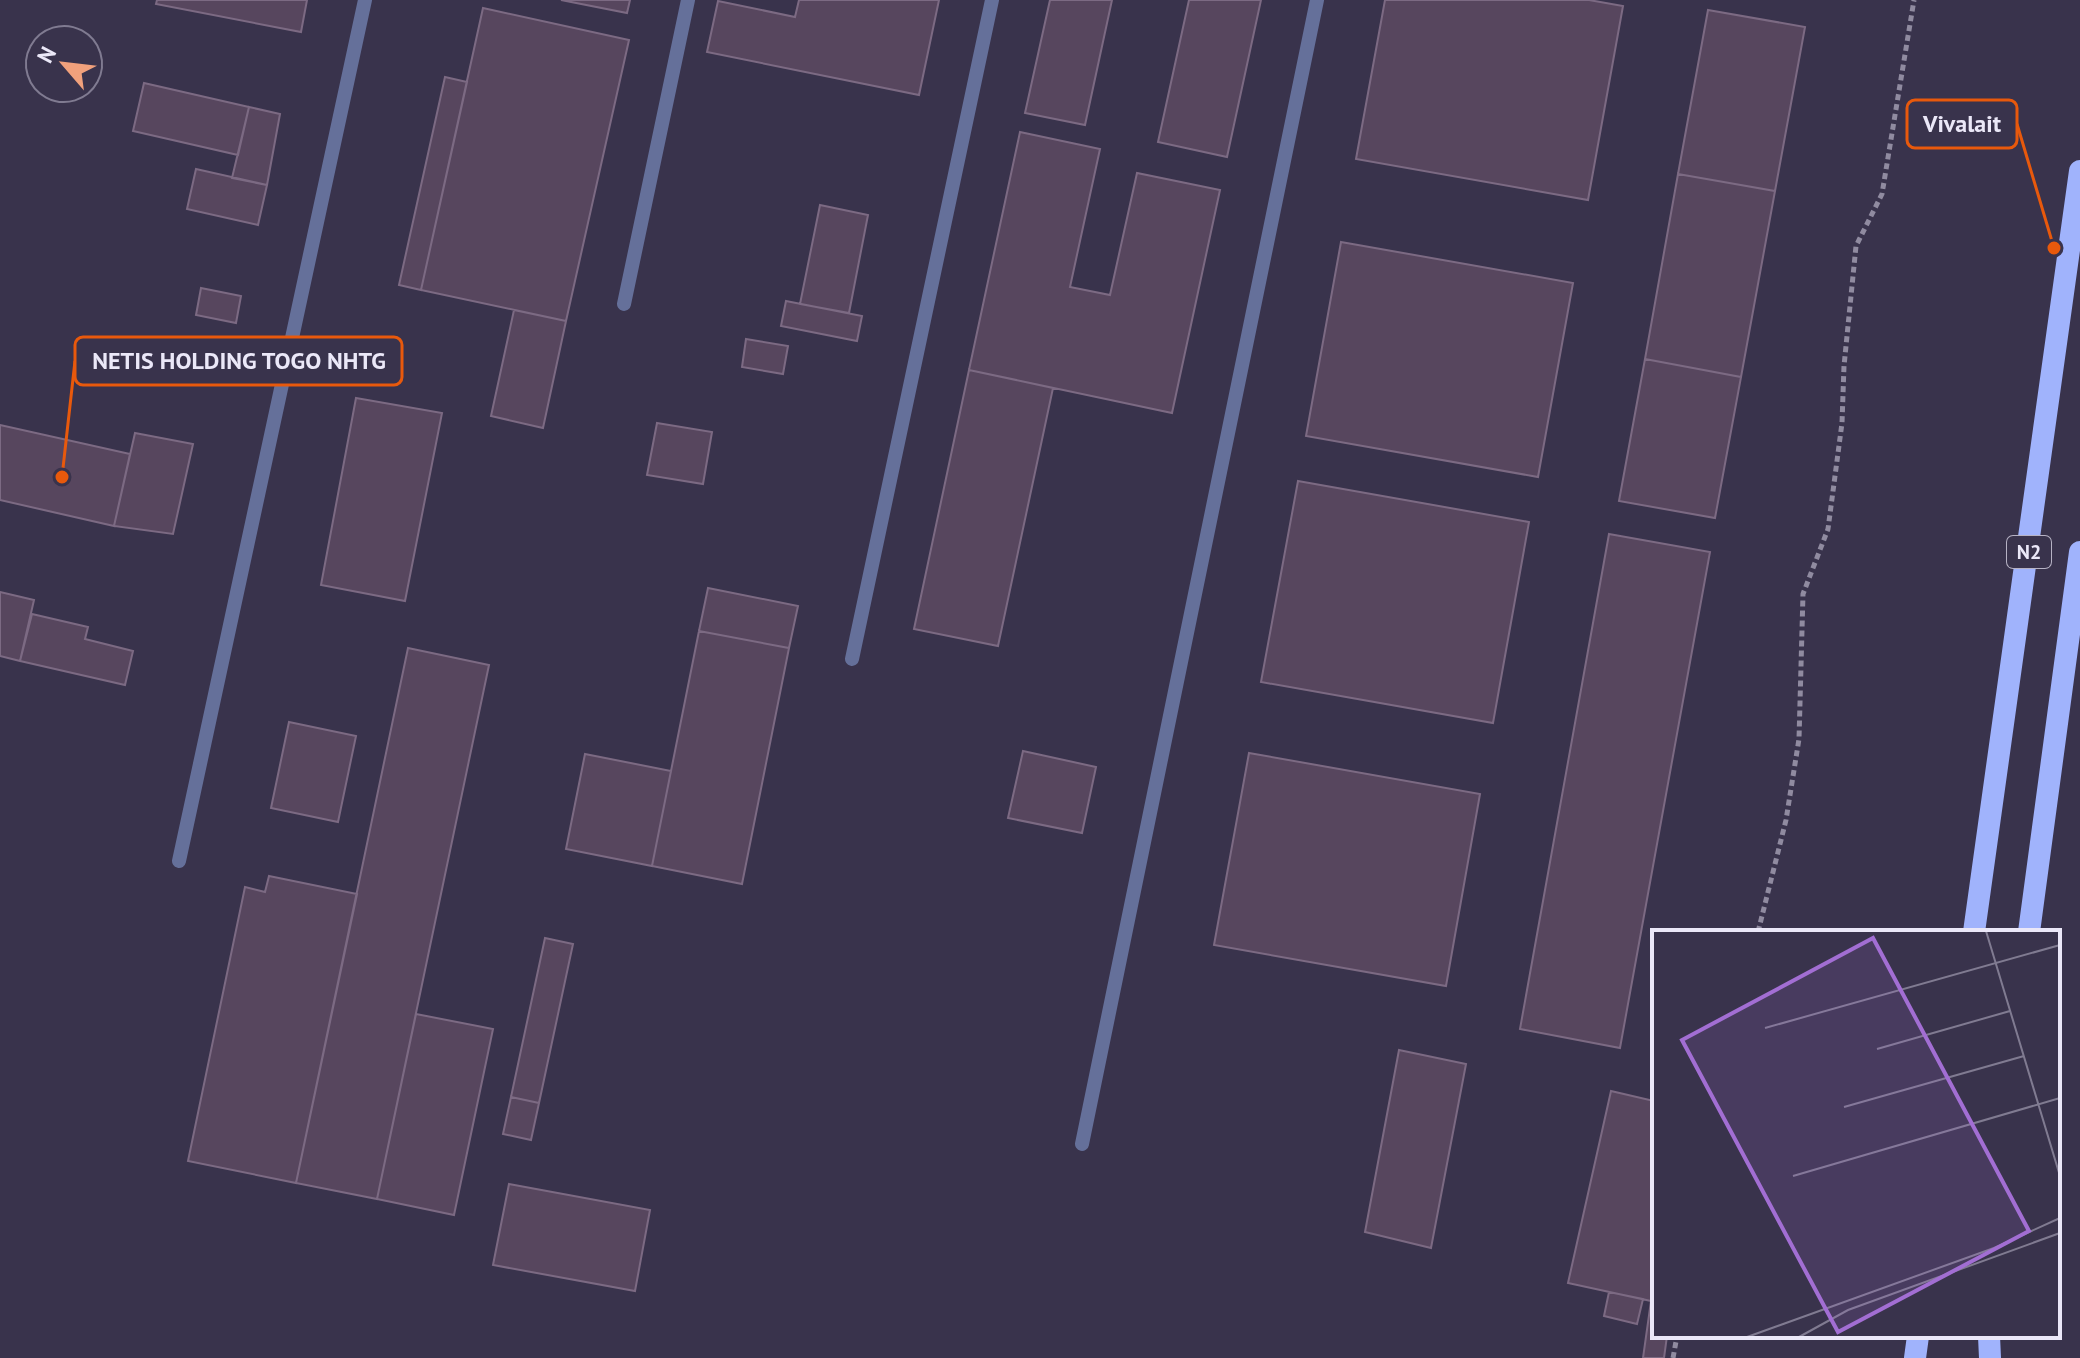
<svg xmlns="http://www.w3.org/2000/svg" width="2080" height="1358" viewBox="0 0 2080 1358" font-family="'PT Sans',sans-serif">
<rect width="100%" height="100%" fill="#39334c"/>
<path fill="#57465e" stroke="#7c6a83" stroke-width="2" d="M157 0H307L301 32 156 4Z
M561 0H630L627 13Z
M799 0H939L919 95 707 52 718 1 795 17Z
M1050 0H1112L1085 125 1025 113Z
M1189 0H1261L1227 157 1158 142Z
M1385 0H1589L1623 6 1588 200 1356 159Z
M483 8 629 40 566 321 421 290Z
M1708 10 1805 27 1775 191 1678 174Z
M445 77 467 82 421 290 399 285Z
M144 83 249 107 238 155 133 131Z
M249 107 280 114 267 185 232 178Z
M1020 132 1100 149 1070 287 1110 295 1137 173 1220 190 1172 413 969 370Z
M196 169 267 185 258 225 187 209Z
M1678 174 1775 191 1741 377 1645 359Z
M820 205 868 215 849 313 800 304Z
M1341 242 1573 283 1538 477 1306 436Z
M201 288 241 296 236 323 196 315Z
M786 301 862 316 857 341 781 326Z
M514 310 566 321 543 428 491 416Z
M746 339 788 346 783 374 742 367Z
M1645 359 1741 377 1715 518 1619 501Z
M969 370 1053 388 998 646 914 629Z
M356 398 442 413 405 601 321 585Z
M657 423 712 432 703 484 647 475Z
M0 425 130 454 114 526 0 500Z
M135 433 193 444 173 534 114 526Z
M1298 481 1529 522 1493 723 1261 682Z
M1609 534 1710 552 1620 1048 1520 1029Z
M708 588 798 606 789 648 699 631Z
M0 592 34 600 20 661 0 656Z
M32 614 88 627 85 639 133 651 125 685 20 661Z
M699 631 789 648 742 884 652 866Z
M408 648 489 665 377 1199 296 1183Z
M289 722 356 736 338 822 271 808Z
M1023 751 1096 767 1082 833 1008 818Z
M1249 753 1480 794 1446 986 1214 945Z
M585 754 671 771 652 866 566 849Z
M269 876 357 894 296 1183 188 1161 245 887 265 892Z
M545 938 573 944 539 1103 511 1097Z
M416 1014 493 1029 454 1215 377 1199Z
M1399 1050 1466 1064 1431 1248 1365 1232Z
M1611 1091 1654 1101V1285L1651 1301 1568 1283Z
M511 1097 539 1103 531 1140 503 1134Z
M509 1184 650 1210 635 1291 493 1265Z
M1609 1292 1643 1299 1637 1324 1604 1316Z
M1651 1301H1654V1336H1667L1664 1358H1643Z"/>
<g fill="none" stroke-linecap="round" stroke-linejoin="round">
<path stroke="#908ba0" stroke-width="5" stroke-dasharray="6 4" stroke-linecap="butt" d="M1758 932 1786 820 1799 739 1803 594 1828 529 1842 423 1844 366 1856 246 1882 194 1914 0
M1673 1358 1677 1336"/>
<path stroke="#65709a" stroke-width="14" d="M624 304 688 0
M852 659 992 0
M179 861 365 0
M1082 1144 1317 0"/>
<path stroke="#a0b3fc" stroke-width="22" d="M1974 932 2080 171
M2029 932 2080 552
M1989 1336 1990 1358
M1915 1358 1918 1336"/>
</g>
<g text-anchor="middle" stroke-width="6" stroke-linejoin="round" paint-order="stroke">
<rect fill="#39334c" stroke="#b6b2c4" stroke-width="2" x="2007" y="536" width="44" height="32" rx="6"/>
<g font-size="20" font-weight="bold" fill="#ebe8f8">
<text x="2029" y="559">N2</text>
</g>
</g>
<g transform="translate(1652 930)">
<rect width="408" height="408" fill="#39334c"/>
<path fill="none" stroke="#807b91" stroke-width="2" d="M334 1 408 246M113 98 408 15M225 119 358 81M192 177 372 126M141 246 408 168M95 407 342 318 408 288M147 407 196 380 408 303"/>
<path fill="#a26ed3" fill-opacity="0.15" stroke="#a26ed3" stroke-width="4" d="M221 8 377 301 186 402 30 110Z"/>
<rect width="408" height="408" fill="none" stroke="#ebe8f8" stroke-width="4"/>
</g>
<path fill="none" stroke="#e8590c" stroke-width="3" d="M2054 248L2017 124M62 477L75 361"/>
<g fill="#e8590c" stroke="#39334c" stroke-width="3">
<circle cx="2054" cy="248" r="8"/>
<circle cx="62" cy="477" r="8"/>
</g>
<g fill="#39334c" stroke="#e8590c" stroke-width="3">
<rect x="1907" y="100" width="110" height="48" rx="8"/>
<rect x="75" y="337" width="327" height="48" rx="8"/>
</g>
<g font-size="24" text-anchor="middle" font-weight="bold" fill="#ebe8f8">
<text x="1962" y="132">Vivalait</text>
<text x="239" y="369">NETIS HOLDING TOGO NHTG</text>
</g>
<g transform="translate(64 64) rotate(298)"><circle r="38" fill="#39334c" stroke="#807b91" stroke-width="2"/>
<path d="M0-6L14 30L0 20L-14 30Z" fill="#f1a17c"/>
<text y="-12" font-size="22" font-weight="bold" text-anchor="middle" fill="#ebe8f8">N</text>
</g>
</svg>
